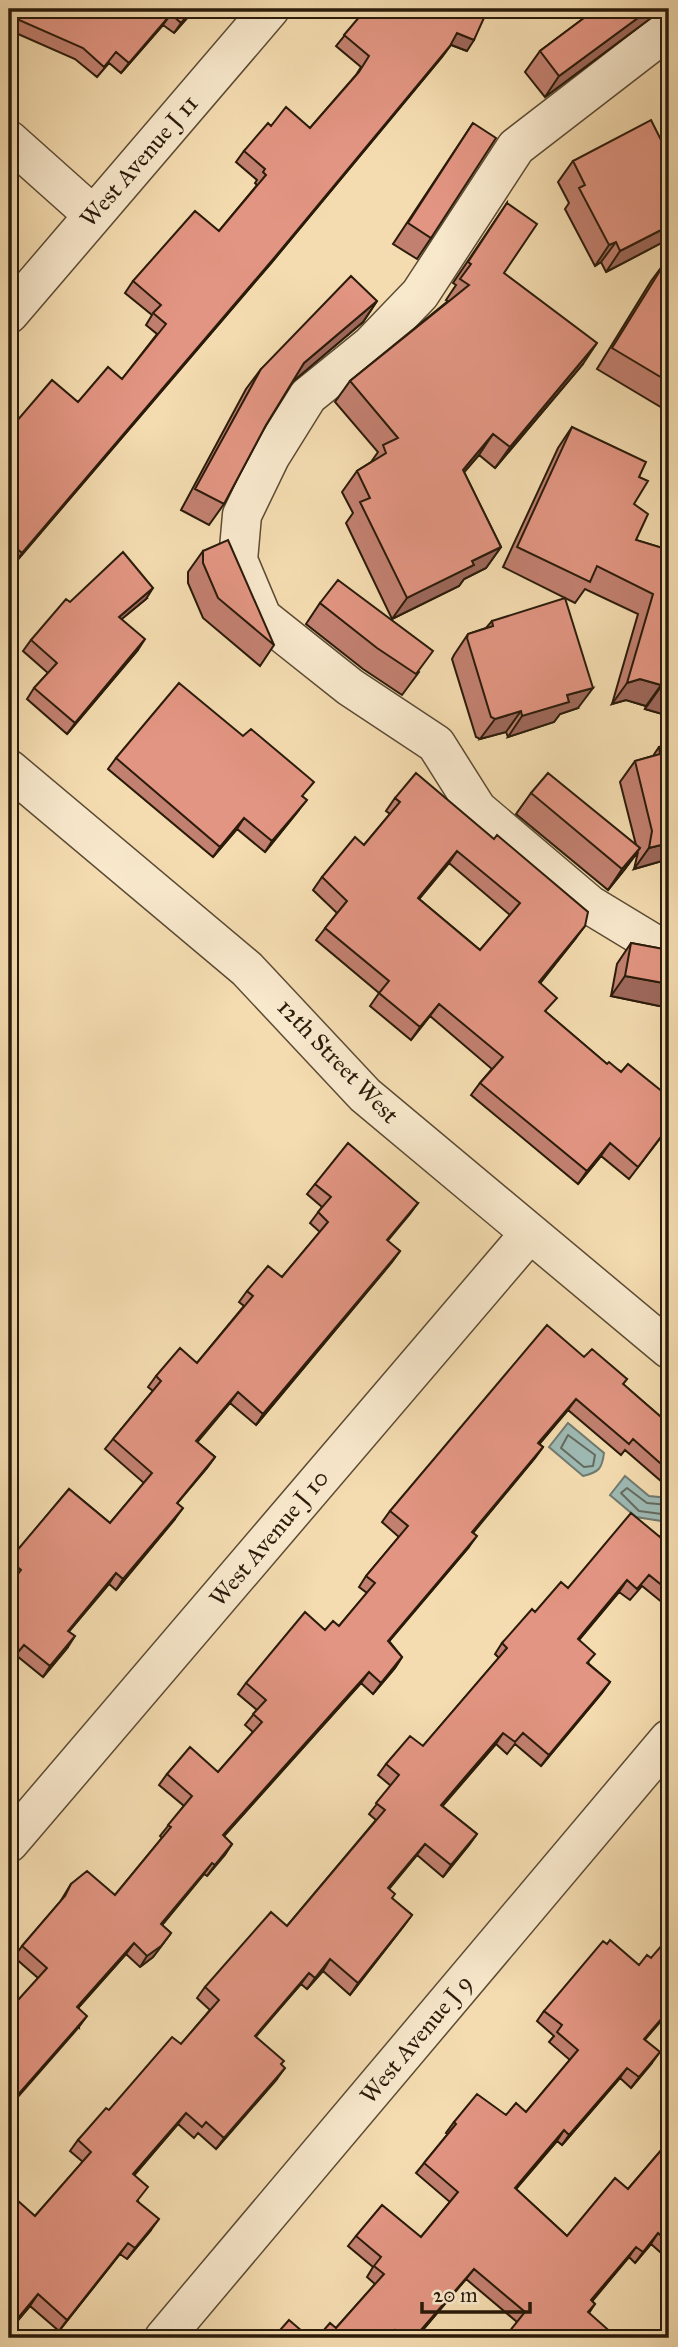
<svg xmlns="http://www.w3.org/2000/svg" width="678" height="2347" viewBox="0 0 678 2347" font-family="'IM FELL Great Primer',serif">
<rect width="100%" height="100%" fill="#f4dcb0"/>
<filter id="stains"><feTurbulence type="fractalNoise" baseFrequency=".00286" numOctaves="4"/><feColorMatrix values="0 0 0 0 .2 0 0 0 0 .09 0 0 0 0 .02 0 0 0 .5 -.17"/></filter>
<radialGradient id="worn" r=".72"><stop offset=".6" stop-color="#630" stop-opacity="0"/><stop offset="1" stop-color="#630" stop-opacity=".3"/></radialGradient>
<path fill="#9ebab4" stroke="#707a70" stroke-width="2" d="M568 1423 604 1453C602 1469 599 1472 583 1476L549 1447Z
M625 1476 649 1496 669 1498 668 1522 636 1517 610 1495Z"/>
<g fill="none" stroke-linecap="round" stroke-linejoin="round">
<path stroke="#646a5f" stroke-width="2" d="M568 1435 595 1455 593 1466 584 1467 561 1448Z
M669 1505 647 1503 627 1488 621 1493 639 1511 669 1515"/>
<g stroke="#5c4b34" stroke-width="41">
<path id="minor" d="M669 29 516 147 420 294 371 345 308 396 270 457 242 515 238 560 262 617 350 687 436 744 477 809 590 905 656 945 669 943
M9 140 93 215
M9 314 270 9
M9 769 247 969 365 1095 669 1349
M9 1843 530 1233
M164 2338 669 1739"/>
</g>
<use href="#minor" stroke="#f8e8cc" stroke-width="38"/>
</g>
<path fill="#c28070" stroke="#2a1b0a" stroke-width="2" fill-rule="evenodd" d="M9 9H195L174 33 163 25 121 73 109 63 97 77 75 59 9 30Z
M366 9 467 51 451 45 442 57 272 262 14 564 9 559V430L78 402 122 379 157 334 146 325 152 315 125 293 133 281 219 231 257 185 255 183 257 180 236 162 244 151 271 126 310 128 356 75 361 67 336 46Z
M596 9H663L545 97 525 72 540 51Z
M473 123 431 238 417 259 393 244Z
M669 143V239L606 272 601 262 595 266 565 209 569 203 558 182 573 161Z
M507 203 504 273 583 364 495 468 479 455 464 472 501 547 486 568 464 579 459 586 392 619 346 523 353 513 342 492 357 471 371 462 378 452 335 402 350 381 448 301 446 300 456 285 453 283Z
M666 261 669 263V412L597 369 651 281Z
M377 301 363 322 293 381 266 425 224 504 209 525 181 510 246 389 261 369Z
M572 427 639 477 634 504 636 540 669 550V716L645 709 646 706 626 700 612 704 638 614 585 589 575 603 503 567 558 448Z
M203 551 274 645 260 666 203 618 188 583V572Z
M146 599 121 619 138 650 67 734 27 699 34 688 48 673 23 651 31 640 70 602Z
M320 603 419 672 402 695 363 669 306 624Z
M492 621 578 708 560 714 554 722 508 737 506 732 480 739 476 737 452 659 454 655 468 634 486 628Z
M669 745V859L634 869 638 852 625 869 608 890 516 814 531 793 636 845 620 782 635 761 653 756 659 747Z
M116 758 303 797 299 810 265 852 237 829 213 857 108 769Z
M395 798 576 938 540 983 546 1012 607 1064 669 1097V1127L629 1179 601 1156 578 1184 471 1095 480 1083 492 1069 430 1016 411 1040 370 1006 379 993 316 940 337 913 313 890 322 877 364 845 390 814 386 811ZM449 863 510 915 480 950 419 899Z
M631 943 669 950V1008L611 996 617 964Z
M315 1184 418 1203 387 1241 400 1251 392 1262 256 1425 230 1403 197 1442 215 1457 207 1468 177 1503 175 1519 116 1590 109 1584 69 1631 68 1647 43 1677 17 1656 9 1665V1586L13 1580 9 1577V1561L69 1489 110 1523 144 1483 105 1449 113 1439 153 1391 148 1387 156 1376 197 1363 244 1306 239 1302 247 1291 282 1277 320 1232 310 1223 322 1207 307 1194Z
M584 1357 627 1379 623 1384 669 1424V1488L625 1450 621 1455 568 1410 539 1444 543 1447 535 1458 473 1533 469 1547 389 1641 402 1657 395 1668 373 1694 361 1683 224 1836 232 1844 207 1876 204 1874 162 1925 171 1933 163 1944 153 1957 140 1967 126 1954 78 2008 79 2027 38 1978 14 1957 22 1946 60 1902 71 1884 115 1895 162 1838 160 1836 184 1806 159 1785 167 1774 218 1772 253 1732 245 1725 257 1710 238 1694 246 1683 325 1630 339 1626 367 1593 359 1587 366 1576 399 1537 382 1522 390 1511Z
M669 1526V1608L642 1586 630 1600 619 1592 579 1640 589 1664 610 1682 602 1693 541 1766 515 1744 507 1754 496 1744 442 1806 477 1834 469 1845 443 1877 417 1855 389 1889 392 1899 412 1915 350 1995 323 1971 307 1989 301 1984 255 2036 281 2065 277 2079 216 2149 198 2133 194 2138 178 2124 134 2175 138 2201 151 2230 127 2259 120 2254 59 2331 30 2306 9 2331V2211L35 2216 83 2162 70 2151 78 2140 109 2110 181 2044 210 2010 197 1998 205 1987 287 1926 376 1820 369 1814 391 1786 378 1775 386 1764 423 1746 499 1658 495 1654 502 1643 535 1612 568 1588 660 1537Z
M544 2011 645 2040 652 2063 631 2088 620 2078 562 2145 557 2141 516 2189 567 2236 628 2189 669 2141V2260L651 2244 635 2263 629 2257 592 2301 595 2304 589 2313 517 2322 466 2279 416 2338H317L336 2328 375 2284 367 2277 373 2267 348 2246 356 2236 421 2237 450 2202 416 2173 448 2134 446 2133 454 2122 526 2112 570 2060 549 2042 554 2036 537 2021Z"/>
<path fill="#9e685b" stroke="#2a1b0a" stroke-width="2" d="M193 9H195L174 33 181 23Z
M650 9H663L545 97 559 76Z
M171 14 163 25 121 73 129 63Z
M17 19 9 30V20Z
M457 33 474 40 467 51 449 44Z
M450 46 442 57 272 262 14 564 22 553Z
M669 226V239L606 272 620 251Z
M616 242 601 262 595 266 609 245Z
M377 301 363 322 290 384 304 363Z
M597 343 583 364 495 468 510 447Z
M493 434 479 455 449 490 463 470Z
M501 547 486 568 464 579 459 586 392 619 407 598 472 561Z
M153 588 146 599 111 628 119 617Z
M145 639 138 650 67 734 75 723Z
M640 679 661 685 646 706 626 700 612 704 627 683Z
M593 688 578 708 560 714 554 722 508 737 522 716 567 695Z
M660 688 669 691V716L645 709Z
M521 711 506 732 480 739 495 719Z
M307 800 299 810 265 852 272 841Z
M244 818 237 829 213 857 220 847Z
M669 843V859L634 869 649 848Z
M640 848 625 869 608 890 622 869Z
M457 851 449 863 409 911 418 898Z
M585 926 576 938 531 995 539 982Z
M625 976 669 984V1008L611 996Z
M439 1004 430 1016 411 1040 420 1027Z
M610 1143 601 1156 578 1184 587 1171Z
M418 1203 410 1214 379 1251 387 1240Z
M400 1251 392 1262 256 1425 263 1414Z
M238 1392 230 1403 189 1452 196 1441Z
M576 1399 568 1410 531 1454 538 1443Z
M543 1447 535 1458 464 1543 472 1532Z
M215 1457 207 1468 169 1513 177 1503Z
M183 1508 175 1519 116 1590 123 1579Z
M477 1536 469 1547 380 1652 388 1641Z
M116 1573 109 1584 61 1641 68 1631Z
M627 1580 619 1592 570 1650 578 1639Z
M75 1636 68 1647 43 1677 50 1666Z
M402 1657 395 1668 373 1694 381 1683Z
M369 1672 361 1683 215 1846 223 1835Z
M610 1682 602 1693 541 1766 549 1755Z
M503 1733 496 1744 434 1816 441 1805Z
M477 1834 469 1845 443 1877 451 1865Z
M232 1844 225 1855 207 1876 215 1865Z
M425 1844 417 1855 380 1899 388 1888Z
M212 1863 204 1874 153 1936 161 1924Z
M412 1915 404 1926 350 1995 358 1983Z
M171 1933 153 1957 140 1967 147 1956Z
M134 1943 126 1954 69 2018 77 2007Z
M330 1959 323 1971 307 1989 315 1978Z
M309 1973 301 1984 247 2047 262 2026Z
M669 2010V2012L636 2050 644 2039Z
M87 2016 79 2027 9 2107V2105Z
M660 2052 652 2063 631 2088 639 2077Z
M285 2068 277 2079 216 2149 224 2138Z
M627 2068 620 2078 562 2145 569 2135Z
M186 2113 178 2124 126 2185 133 2174Z
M564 2130 557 2141 507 2199 515 2188Z
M159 2219 151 2230 127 2259 135 2248Z
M658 2233 651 2244 635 2263 643 2252Z
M128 2243 120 2254 59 2331 67 2320Z
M636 2247 629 2257 584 2311 591 2300Z
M474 2269 466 2279 416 2338H414Z
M38 2294 30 2306 9 2331V2329Z"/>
<path fill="#e29582" stroke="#2a1b0a" stroke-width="2" fill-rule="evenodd" d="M9 9H193L181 23 171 14 129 63 116 52 104 67 83 48 17 19 9 20Z
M366 9H488L474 40 457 33 450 46 280 251 22 553 9 542V485L13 479 9 475V430L52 380 78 402 108 367 122 379 166 324 153 313 161 305 133 281 195 211 219 231 266 175 263 172 265 169 244 151 268 123 271 126 286 107 310 128 359 72 369 56 344 35Z
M596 9H650L559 76 540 51Z
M651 120 663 144 668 142 669 143V226L620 251 616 242 609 245 579 188 585 185 573 161Z
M473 123 496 138 431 238 408 223Z
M507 203 537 224 504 273 597 343 510 447 493 434 463 470 501 547 472 561 474 565 407 598 360 502 370 498 357 471 386 453 383 445 398 438 350 381 469 285 460 279 471 264 468 262Z
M666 261 669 263V382L612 348Z
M351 276 377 301 304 363 266 425 224 504 195 489 261 369Z
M572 427 646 462 639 477 648 481 634 504 648 514 636 540 669 550V691L660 688 661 685 640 679 627 683 653 594 597 566 590 582 517 547Z
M228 540 274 645 218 598 203 563V551Z
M123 552 153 588 119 617 145 639 75 723 34 688 57 663 31 640 66 599 70 602Z
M338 580 433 651 416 674 377 648 320 603Z
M565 598 593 688 567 695 569 702 522 716 521 711 495 719 491 717 467 638 468 634 493 626 492 621Z
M179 683 243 736 251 729 314 782 302 796 307 800 272 841 244 818 220 847 116 758Z
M669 745V843L649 848 652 831 635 761 660 754 659 747Z
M416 773 494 839 497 835 588 912 585 926 539 982 557 998 545 1011 607 1064 609 1062 621 1072 628 1064 669 1097V1126L638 1167 610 1143 587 1171 480 1083 503 1057 439 1004 420 1027 379 993 389 981 325 928 347 901 322 877 355 837 364 845 400 802 395 798ZM457 851 520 903 480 950 418 898Z
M548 773 640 848 622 869 531 793Z
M631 943 669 950V984L625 976Z
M348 1143 418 1203 387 1240 400 1251 263 1414 238 1392 196 1441 215 1457 177 1503 183 1508 123 1579 116 1573 68 1631 75 1636 50 1666 24 1645 9 1663V1586L21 1570 9 1560 69 1489 110 1523 152 1473 113 1439 161 1381 156 1376 180 1348 197 1363 253 1296 247 1291 268 1266 282 1277 328 1222 318 1212 331 1197 315 1184Z
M547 1325 584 1357 592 1349 627 1379 623 1384 669 1424V1471L633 1439 629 1444 576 1399 538 1443 543 1447 472 1532 477 1536 388 1641 402 1657 381 1683 369 1672 223 1835 232 1844 215 1865 212 1863 161 1924 171 1933 161 1946 147 1956 134 1943 77 2007 87 2016 9 2105V2010L47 1968 22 1946 65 1896 71 1884 87 1871 115 1895 171 1827 168 1825 192 1796 167 1774 190 1747 218 1772 262 1722 253 1714 266 1700 246 1683 305 1612 325 1630 333 1621 339 1626 375 1583 366 1576 408 1526 390 1511Z
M631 1513 660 1537 669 1526V1591L649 1575 637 1589 627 1580 578 1639 595 1654 587 1663 610 1682 549 1755 523 1733 515 1742 503 1733 441 1805 477 1834 451 1865 425 1844 388 1888 395 1894 392 1898 412 1915 358 1983 330 1959 315 1978 309 1973 255 2036 284 2061 281 2064 285 2068 224 2138 206 2122 202 2127 186 2113 133 2174 148 2187 137 2201 159 2219 135 2248 128 2243 67 2320 38 2294 9 2329V2211L17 2200 35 2216 91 2152 78 2140 106 2108 109 2110 172 2037 181 2044 219 2000 205 1987 271 1912 287 1926 385 1810 376 1803 399 1775 386 1764 410 1736 423 1746 507 1648 502 1643 532 1609 535 1612 561 1582 568 1588Z
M669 1937V2010L644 2039 660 2052 639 2077 627 2068 569 2135 564 2130 515 2188 567 2236 615 2178 628 2189 669 2141V2243L658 2233 643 2252 636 2247 591 2300 595 2304 588 2312 614 2335 611 2338H504L525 2312 474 2269 414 2338H405L395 2330 388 2338H317L330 2323 336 2328 384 2274 374 2266 381 2257 356 2236 382 2205 421 2237 458 2192 424 2163 456 2124 454 2122 477 2094 506 2115 516 2103 526 2112 578 2050 557 2032 562 2025 544 2011 603 1941 607 1944 610 1940 639 1965 647 1955 651 1958Z
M289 2320 310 2338H273Z"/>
<g text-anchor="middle" stroke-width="7" stroke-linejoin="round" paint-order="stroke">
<g font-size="24" fill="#2a1b0a" stroke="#f8e8cc">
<text transform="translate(139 161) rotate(-49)" y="8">West Avenue J 11</text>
<text transform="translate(338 1061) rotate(46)" y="8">12th Street West</text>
<text transform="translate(269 1538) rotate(-50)" y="8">West Avenue J 10</text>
<text transform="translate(416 2039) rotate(-50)" y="8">West Avenue J 9</text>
</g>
</g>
<rect width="678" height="2347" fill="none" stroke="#f4dcb0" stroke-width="35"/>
<rect x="10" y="10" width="657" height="2326" fill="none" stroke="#2a1b0a" stroke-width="3.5"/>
<rect x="18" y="18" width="643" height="2312" fill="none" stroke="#2a1b0a" stroke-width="2"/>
<path d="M422 2302v10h108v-10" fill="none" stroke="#2a1b0a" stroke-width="3.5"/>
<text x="433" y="2302" font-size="21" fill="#2a1b0a" stroke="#f8e8cc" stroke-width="5" paint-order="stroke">20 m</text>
<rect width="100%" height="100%" filter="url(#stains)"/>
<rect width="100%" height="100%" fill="url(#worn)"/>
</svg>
